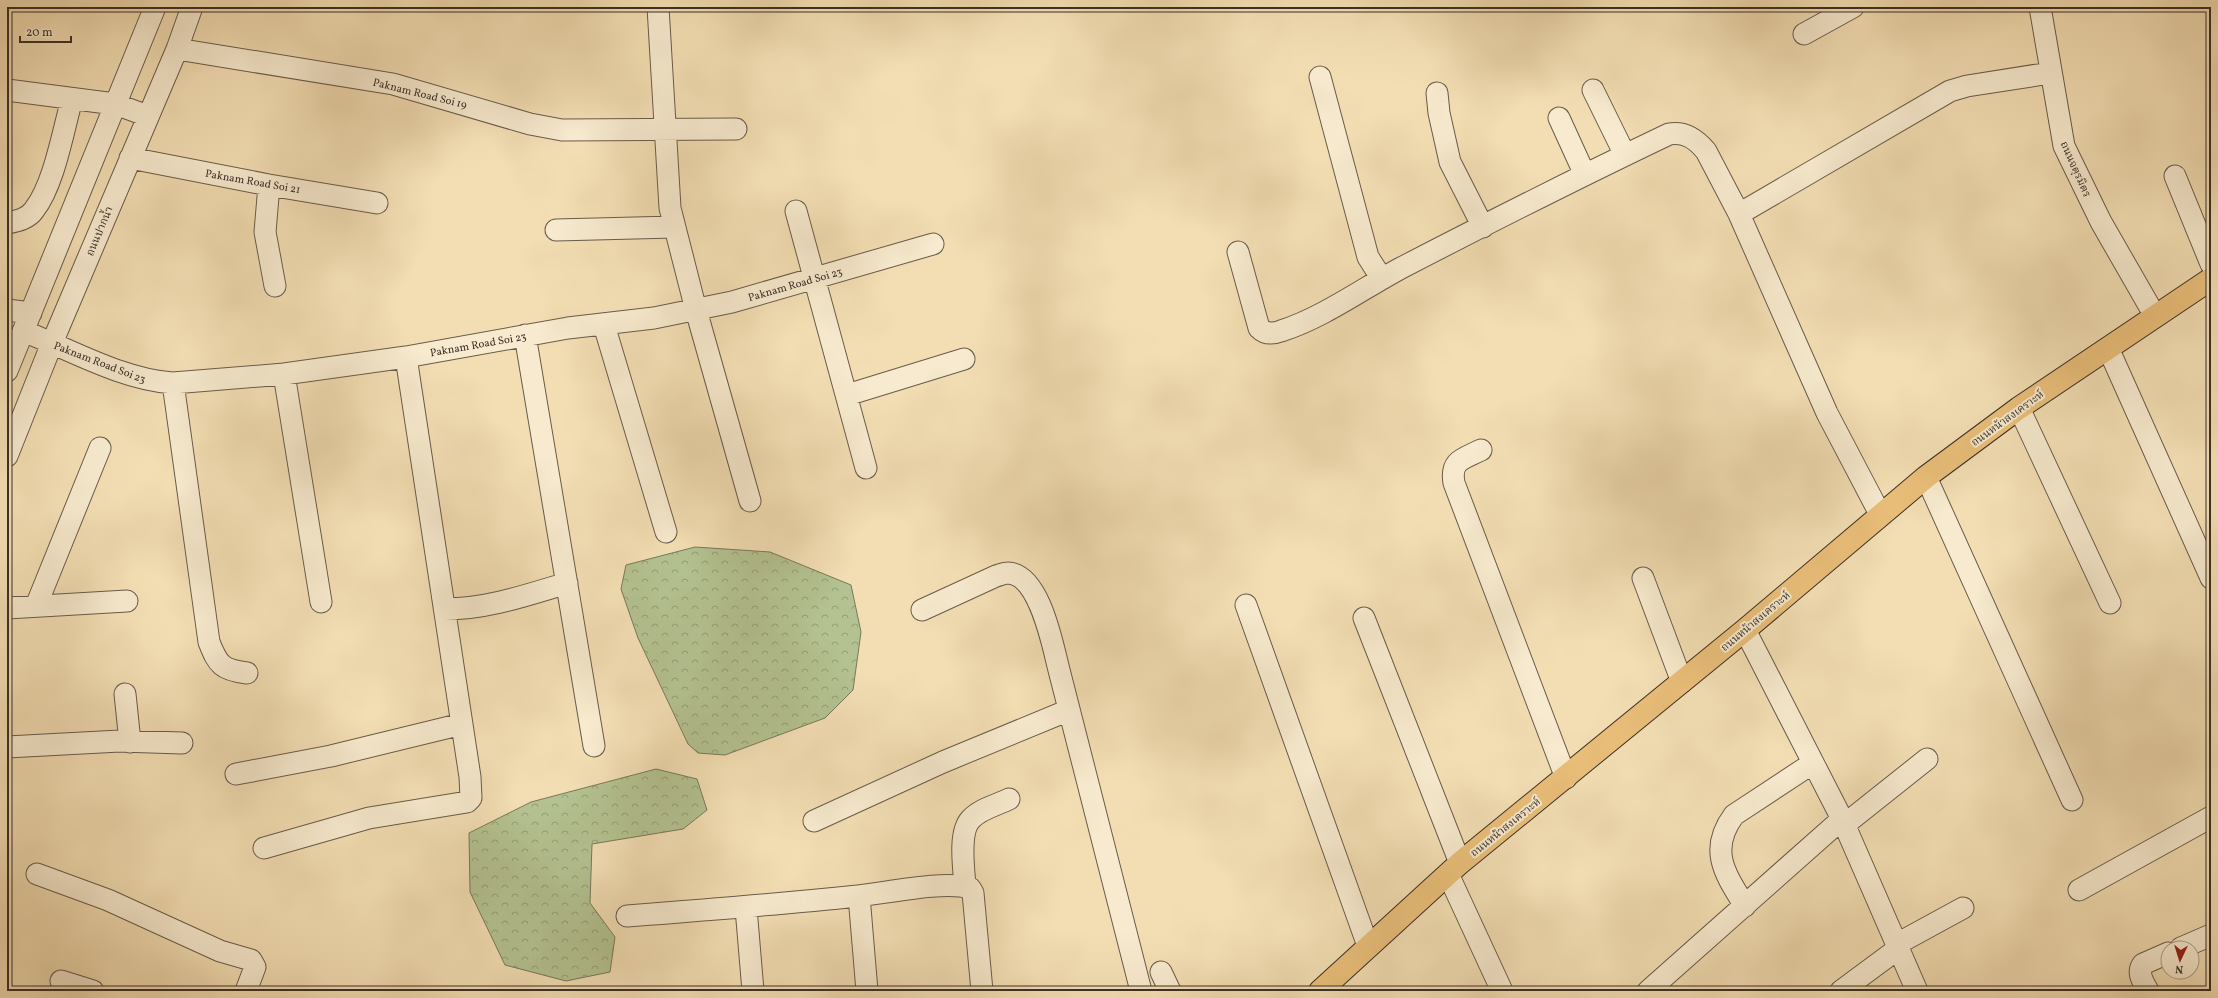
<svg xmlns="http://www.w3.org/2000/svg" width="2218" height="998" viewBox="0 0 2218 998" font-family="Vollkorn,'Noto Serif Thai',serif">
<defs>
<pattern id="forest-crowns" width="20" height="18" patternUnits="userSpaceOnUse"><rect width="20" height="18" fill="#b4c291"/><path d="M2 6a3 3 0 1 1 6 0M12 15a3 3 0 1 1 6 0" fill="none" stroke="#949e76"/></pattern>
</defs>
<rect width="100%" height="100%" fill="#f3deb3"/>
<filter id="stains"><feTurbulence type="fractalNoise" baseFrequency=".005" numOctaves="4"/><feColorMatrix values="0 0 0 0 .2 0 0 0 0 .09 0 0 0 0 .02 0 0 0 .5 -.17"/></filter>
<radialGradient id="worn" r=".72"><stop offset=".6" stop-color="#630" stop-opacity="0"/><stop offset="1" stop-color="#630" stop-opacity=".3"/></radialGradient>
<path fill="url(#forest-crowns)" stroke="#78785c" d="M695 547 770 552 851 585 861 632 853 690 825 718 725 755 698 753 688 744 638 638 621 589 626 565Z
M656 769 697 779 707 810 683 829 592 844 590 903 615 937 610 972 566 981 505 965 470 892 469 833 531 802Z"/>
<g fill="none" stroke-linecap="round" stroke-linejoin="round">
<g stroke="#695b4b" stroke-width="23">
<path id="minor" d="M658 7 670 208 696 310 750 501
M2040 7 2064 146 2101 222 2155 316
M1804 34 1853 7
M177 49 393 84 530 124 562 130 736 129
M1320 77 1368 257 1382 279
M7 90 115 104 148 116
M1593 90 1625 155
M1437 93 1439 113 1450 162 1483 227
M1559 118 1585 175
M130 158 269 185 377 203
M2175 176 2211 264
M269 185 265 232 275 286
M796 211 866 468
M1739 214 1950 91 1967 86 2050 73
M7 223C17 221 28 219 34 210 54 185 63 131 72 99
M556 230 674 227
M1238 252 1259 328C1265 334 1273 334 1281 331 1324 317 1362 289 1401 268 1490 222 1579 177 1669 134 1685 131 1696 139 1706 151L1739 214 1827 413 1880 514
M7 310 31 313
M604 325 666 532
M23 331C69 349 123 380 173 383L284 374 406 357 568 328 654 318 732 302 933 244
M525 335 594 746
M2108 348 2211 578
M7 371 155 7
M284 374 321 602
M173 383 209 642C218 665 222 670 247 673
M847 395 964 359
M2019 408 2110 603
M1481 450C1463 459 1450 460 1454 483L1566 778
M7 456 52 343 177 49 192 7
M1926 477 2072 800
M1643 578 1682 682
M1246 605 1368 946
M36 606 100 448
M7 608 127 601
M445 609C487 609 527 595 567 583
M922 610 996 576C1000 575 1004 573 1008 573 1040 574 1053 647 1059 670L1141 991
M1364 618 1460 863
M1745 630 1842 819 1917 991
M125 694 130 742
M7 747 120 741 182 743
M236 774 331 756 462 724
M814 821 943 762 1069 710
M1844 825 1927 759
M264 848 369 818 467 802 471 798 470 777 406 357
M37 874 108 900 220 951 251 960 255 967 246 991
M1448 874 1502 991
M965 886C964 869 958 832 971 819 980 809 997 805 1009 799
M2079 890 2211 817
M859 896 867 991
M1745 906C1725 874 1708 850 1734 815L1813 763
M746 908 753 991
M627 916C705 910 781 904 858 896 886 893 946 880 970 888L973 893 982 991
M1897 944 1963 908
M2181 948 2211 935
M1161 972 1170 991
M61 981 93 991
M1648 991 1842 819
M1841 991 1899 948
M2148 991C2144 983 2136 973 2143 964L2168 953"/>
</g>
<g stroke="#3b2f28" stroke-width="24">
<path id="major" d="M1320 991 1460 863 1745 630 1926 477 2019 408 2211 279"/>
</g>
<use href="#minor" stroke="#f7eace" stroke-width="21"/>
<use href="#major" stroke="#eabf7a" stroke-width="22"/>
</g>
<g text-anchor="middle" stroke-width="4" stroke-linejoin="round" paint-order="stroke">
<g font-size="11" fill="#3b2f28" stroke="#f7eace">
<text transform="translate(420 93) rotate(14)" y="4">Paknam Road Soi 19</text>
<text transform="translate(2076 169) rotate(66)" y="4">ถนนจตุรมิตร</text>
<text transform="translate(253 181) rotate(10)" y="4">Paknam Road Soi 21</text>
<text transform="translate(99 231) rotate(-67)" y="4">ถนนปากน้ำ</text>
<text transform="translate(795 284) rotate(-16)" y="4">Paknam Road Soi 23</text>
<text transform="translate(478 344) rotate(-10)" y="4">Paknam Road Soi 23</text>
<text transform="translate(100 362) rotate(21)" y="4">Paknam Road Soi 23</text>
<text transform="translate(2007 418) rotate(-36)" y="4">ถนนหน้าสงเคราะห์</text>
<text transform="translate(1755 621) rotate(-40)" y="4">ถนนหน้าสงเคราะห์</text>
<text transform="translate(1505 827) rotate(-39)" y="4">ถนนหน้าสงเคราะห์</text>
</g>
</g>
<rect width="2218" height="998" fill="none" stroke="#f3deb3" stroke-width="24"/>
<rect x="8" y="8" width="2202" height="982" fill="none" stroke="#3b2f28" stroke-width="2"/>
<rect x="12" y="12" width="2194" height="974" fill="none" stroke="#3b2f28"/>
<g transform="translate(2180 960) rotate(184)"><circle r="19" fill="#f7eace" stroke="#ac9f8c"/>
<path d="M0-3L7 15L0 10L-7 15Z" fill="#8f2418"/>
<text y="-6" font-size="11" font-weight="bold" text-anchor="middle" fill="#3b2f28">N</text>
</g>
<path d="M20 36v6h51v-6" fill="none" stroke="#3b2f28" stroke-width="2"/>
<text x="26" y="36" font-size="12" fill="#3b2f28" stroke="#f7eace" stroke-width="3" paint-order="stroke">20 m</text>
<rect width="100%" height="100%" filter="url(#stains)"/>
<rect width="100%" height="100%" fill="url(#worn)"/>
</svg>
